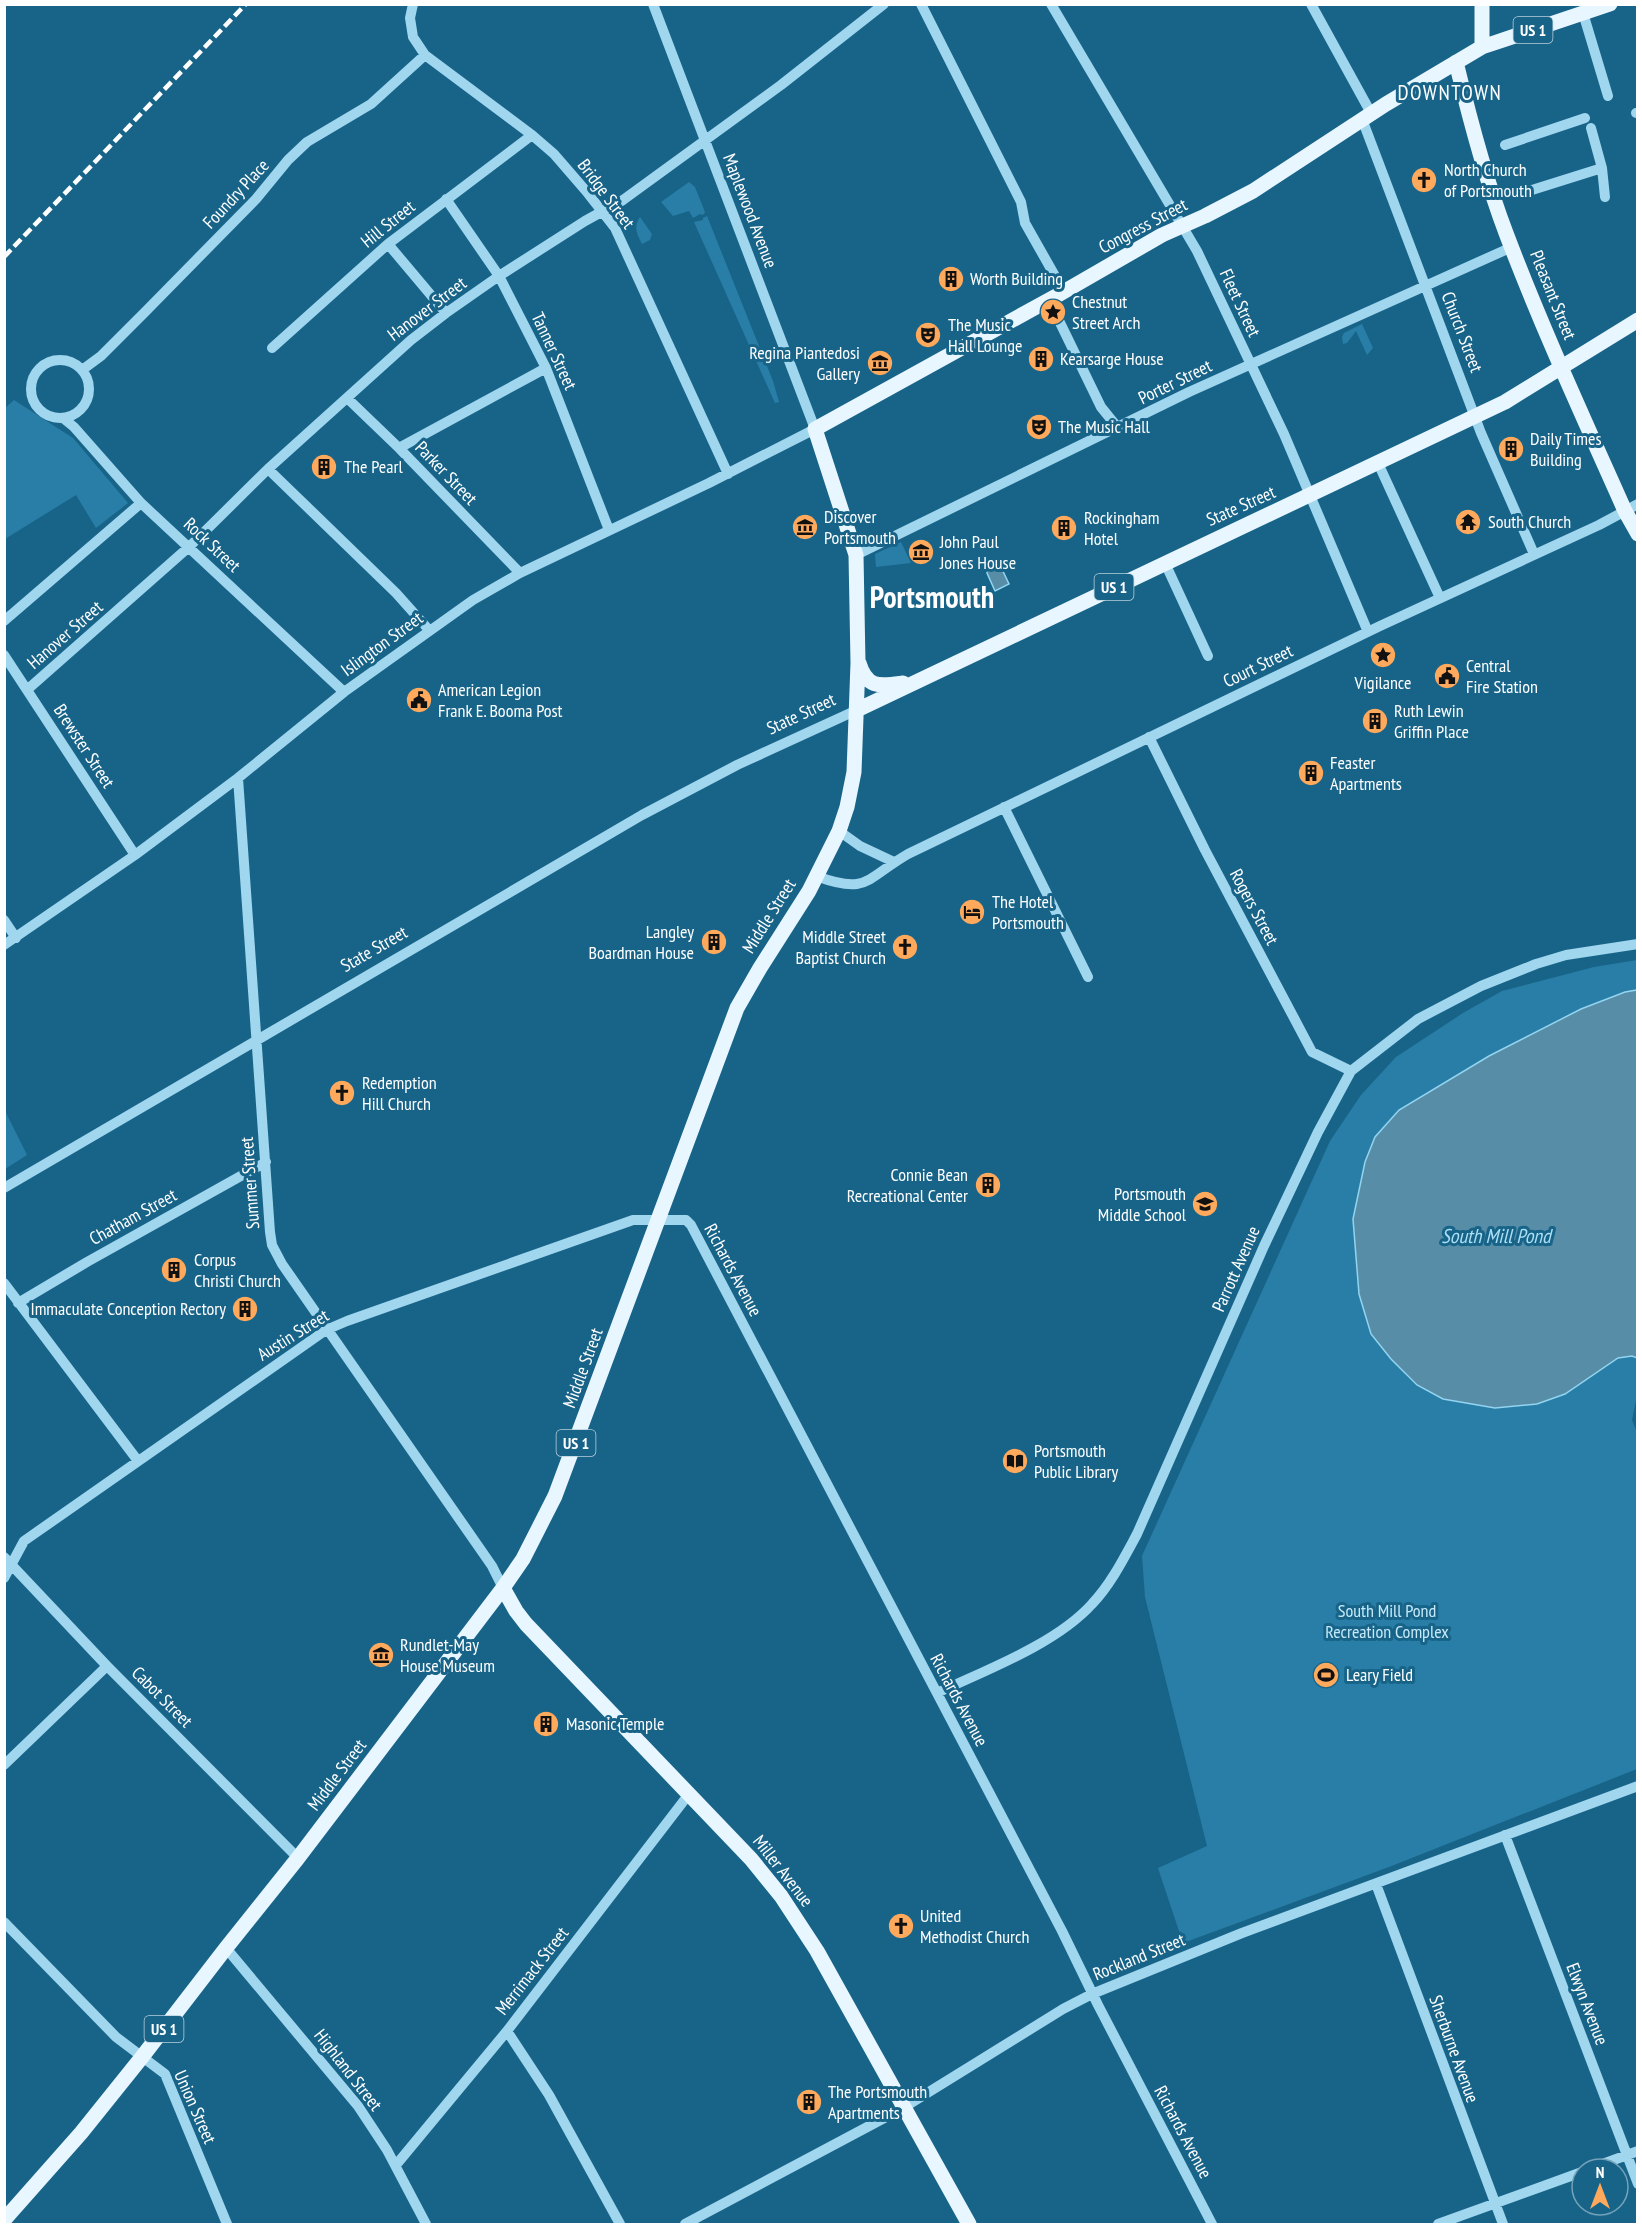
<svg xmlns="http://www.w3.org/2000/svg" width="1642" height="2229" viewBox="0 0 1642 2229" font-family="'PT Sans Narrow',sans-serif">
<rect width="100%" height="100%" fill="#186489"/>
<path fill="#287ea6" d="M689 182 695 187 705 212 703 215 700 214 693 218 689 211 673 216 661 202Z
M707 216 773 381 779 402 775 403 694 222 703 220V218Z
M640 217 652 234 650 240 642 244C637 234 633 227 640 217Z
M1362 324 1373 348 1367 355 1356 331 1347 343 1343 344 1342 337 1344 333Z
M14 400 73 438 128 503 96 528 76 495 5 539V408Z
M901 542 911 563 876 567 875 554Z
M1637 960V990L1625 992 1581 1009 1489 1056 1399 1110 1375 1137 1365 1162 1353 1219 1359 1294 1371 1334 1417 1385 1443 1399 1495 1408 1537 1404 1565 1394 1618 1358 1632 1356 1637 1358V1395L1632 1420 1638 1435 1637 1769 1389 1867 1183 1943 1158 1868 1207 1846 1145 1597 1142 1556 1330 1141 1361 1095 1396 1057 1463 1013 1502 991 1594 967Z
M5 1111 27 1155 5 1169 4 1168Z"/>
<path fill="#578da7" stroke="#93d4f0" stroke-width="1.5" d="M993 561 1000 565 1009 584 995 591 987 573V563Z
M1637 990V1358L1632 1356 1618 1358 1565 1394 1537 1404 1495 1408 1443 1399 1417 1385 1391 1359 1371 1334 1359 1294 1353 1219 1365 1162 1375 1137 1399 1110 1489 1056 1581 1009 1625 992Z"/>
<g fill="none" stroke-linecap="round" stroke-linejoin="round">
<path stroke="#a0d6ee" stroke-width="10" d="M413 4 410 18 413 37 425 55 532 135 554 154 586 191 615 228 728 474
M921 4 1021 202 1025 223 1055 276
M1051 4 1197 251 1284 434 1368 632
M1311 4 1371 113
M1583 13 1608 96
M1636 113H1638
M1362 119 1481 433 1534 554
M1591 128 1602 168 1605 197
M1505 145 1585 118
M1519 194 1602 168
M446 199 499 276 546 368 609 530
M388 244 446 313
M1049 300 1101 407 1118 428
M272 348 388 244 532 135
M31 389a29 29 0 1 1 58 0a29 29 0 1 1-58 0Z
M82 370 101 356 147 310 256 199 288 160 307 142 371 104 425 55
M347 398 399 448 520 573
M63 418 74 427 141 503 344 692
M399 448 546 368
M1378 463 1440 598
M268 469 396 593 429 630
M856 555 1189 392 1512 247
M1165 563 1208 656
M4 621 141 503
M4 655 135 855
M28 689 190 546 268 469 411 340 446 313 499 276 585 221 623 200 781 85 884 4
M1149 737 1205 850 1312 1052 1351 1071
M238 778 270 1232 272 1245 282 1264 492 1566 503 1588
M1004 807 1088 977
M839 831 860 846 894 862
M816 876C868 895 865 879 908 854L1380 626 1599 525 1638 504
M4 920 16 938
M4 945 135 855 238 778 344 692 473 600 520 573 709 483 815 429 653 4
M4 1188 642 815 737 765 857 710
M4 1283 138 1461
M18 1303 87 1262 266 1162
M4 1557 107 1666 298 1858
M4 1578 24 1541 326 1330 347 1321 633 1220H686L691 1225 1062 1931 1098 2005 1212 2224
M937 1693C986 1670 1056 1644 1092 1604 1111 1584 1124 1558 1137 1534L1264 1246 1318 1132 1351 1071 1418 1019 1481 986 1536 964 1566 955 1638 944
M4 1765 107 1666
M1505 1835 1638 2184
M1376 1884 1503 2224
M4 1922 116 2037 165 2074 227 2224
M226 1948 358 2106 387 2150 426 2224
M507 2031 549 2095 620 2224
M396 2165 507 2031 689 1794
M1589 2169 1638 2151
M685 2224 903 2108 1063 2009 1092 1994 1242 1933 1638 1786
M1438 2224 1582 2172"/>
<path stroke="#e7f6ff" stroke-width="15" d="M1482 47V4
M1456 62C1470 120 1485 178 1506 233 1542 328 1584 419 1625 511L1638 534
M859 663C867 689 880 686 903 683
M857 710 1505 402 1638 320
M503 1588 516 1611 526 1624 751 1859 781 1896 817 1951 969 2224
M4 2220 81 2133 142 2057 226 1948 298 1858 503 1588 523 1559 555 1496 737 1008 760 968 809 891 839 831 847 807 854 772 858 663 856 555 815 429 1058 295 1162 235 1205 216 1253 191 1386 104 1482 47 1610 4"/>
<path stroke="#fff" stroke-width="4.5" stroke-dasharray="10 4.5" stroke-linecap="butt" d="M4 257 246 4"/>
</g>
<defs>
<g id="church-disc" transform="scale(1.35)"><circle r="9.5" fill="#ffa95d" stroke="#186489"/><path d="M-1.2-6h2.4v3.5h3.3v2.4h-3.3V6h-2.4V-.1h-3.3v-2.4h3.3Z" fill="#111"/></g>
<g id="building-disc" transform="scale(1.35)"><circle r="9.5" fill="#ffa95d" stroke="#186489"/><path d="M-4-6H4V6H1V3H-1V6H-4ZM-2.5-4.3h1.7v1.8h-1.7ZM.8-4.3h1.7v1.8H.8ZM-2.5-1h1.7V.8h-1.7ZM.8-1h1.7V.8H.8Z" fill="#111"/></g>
<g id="sight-disc" transform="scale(1.35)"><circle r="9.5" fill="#ffa95d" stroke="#186489"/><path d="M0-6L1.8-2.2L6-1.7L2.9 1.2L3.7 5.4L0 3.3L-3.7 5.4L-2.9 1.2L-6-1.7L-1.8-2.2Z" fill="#111"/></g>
<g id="theatre-disc" transform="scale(1.35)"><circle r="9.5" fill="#ffa95d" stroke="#186489"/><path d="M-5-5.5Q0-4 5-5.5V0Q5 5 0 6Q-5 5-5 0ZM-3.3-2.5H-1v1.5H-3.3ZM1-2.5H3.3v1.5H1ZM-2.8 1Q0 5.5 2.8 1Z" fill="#111"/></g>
<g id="museum-disc" transform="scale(1.35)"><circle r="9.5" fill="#ffa95d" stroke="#186489"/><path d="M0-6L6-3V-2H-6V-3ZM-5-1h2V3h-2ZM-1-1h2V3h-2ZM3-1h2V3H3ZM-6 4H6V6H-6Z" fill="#111"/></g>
<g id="temple-disc" transform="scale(1.35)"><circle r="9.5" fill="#ffa95d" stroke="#186489"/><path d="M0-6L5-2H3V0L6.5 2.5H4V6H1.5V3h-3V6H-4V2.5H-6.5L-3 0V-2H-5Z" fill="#111"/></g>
<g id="civic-disc" transform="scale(1.35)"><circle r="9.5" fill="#ffa95d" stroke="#186489"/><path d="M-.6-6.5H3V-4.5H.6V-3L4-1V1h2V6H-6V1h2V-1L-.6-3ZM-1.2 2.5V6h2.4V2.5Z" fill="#111"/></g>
<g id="hotel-disc" transform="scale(1.35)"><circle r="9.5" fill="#ffa95d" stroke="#186489"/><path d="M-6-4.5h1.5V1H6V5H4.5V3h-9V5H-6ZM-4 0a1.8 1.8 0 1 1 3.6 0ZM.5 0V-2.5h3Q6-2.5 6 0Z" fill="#111"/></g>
<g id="school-disc" transform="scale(1.35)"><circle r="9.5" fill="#ffa95d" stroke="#186489"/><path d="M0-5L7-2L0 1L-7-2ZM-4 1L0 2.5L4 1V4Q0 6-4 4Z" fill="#111"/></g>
<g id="library-disc" transform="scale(1.35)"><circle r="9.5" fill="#ffa95d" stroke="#186489"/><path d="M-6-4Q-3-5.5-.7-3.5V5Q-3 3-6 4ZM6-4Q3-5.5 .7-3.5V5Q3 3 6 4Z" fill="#111"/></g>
<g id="stadium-disc" transform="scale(1.35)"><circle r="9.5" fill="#ffa95d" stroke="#186489"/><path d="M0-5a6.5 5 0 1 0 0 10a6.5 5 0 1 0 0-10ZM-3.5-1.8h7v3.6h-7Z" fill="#111"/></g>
</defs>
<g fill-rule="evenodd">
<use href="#church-disc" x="1424" y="180"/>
<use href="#building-disc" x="951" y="279"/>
<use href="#sight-disc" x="1053" y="312"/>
<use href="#theatre-disc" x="928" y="335"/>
<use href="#building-disc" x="1041" y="359"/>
<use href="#museum-disc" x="880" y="363"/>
<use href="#theatre-disc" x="1039" y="427"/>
<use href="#building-disc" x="1511" y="449"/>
<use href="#building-disc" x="324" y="467"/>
<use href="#temple-disc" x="1468" y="522"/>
<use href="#museum-disc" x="805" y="527"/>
<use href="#building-disc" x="1064" y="528"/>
<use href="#museum-disc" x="921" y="552"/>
<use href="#sight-disc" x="1383" y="655"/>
<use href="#civic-disc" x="1447" y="676"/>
<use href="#civic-disc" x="419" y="700"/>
<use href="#building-disc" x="1375" y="721"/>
<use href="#building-disc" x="1311" y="773"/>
<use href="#hotel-disc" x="972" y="912"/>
<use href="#building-disc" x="714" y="942"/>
<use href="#church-disc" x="905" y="947"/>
<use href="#church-disc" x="342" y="1093"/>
<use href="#building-disc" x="988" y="1185"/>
<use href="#school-disc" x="1205" y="1204"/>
<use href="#building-disc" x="174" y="1270"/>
<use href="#building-disc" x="245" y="1309"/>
<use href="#library-disc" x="1015" y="1461"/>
<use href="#museum-disc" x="381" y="1655"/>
<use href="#stadium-disc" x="1326" y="1675"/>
<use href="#building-disc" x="546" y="1724"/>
<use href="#church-disc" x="901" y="1926"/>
<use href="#building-disc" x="809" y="2102"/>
</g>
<g text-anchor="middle" stroke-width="6" stroke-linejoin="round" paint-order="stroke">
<g fill="#186489" stroke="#bad0dc" stroke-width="1.5">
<rect x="1513.5" y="17" width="39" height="26" rx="4.5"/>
<rect x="1094.5" y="574" width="39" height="26" rx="4.5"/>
<rect x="556.5" y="1430" width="39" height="26" rx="4.5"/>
<rect x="144.5" y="2016" width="39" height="26" rx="4.5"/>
</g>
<g font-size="16" font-weight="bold" fill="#fff">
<text x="1533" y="36">US 1</text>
<text x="1114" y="593">US 1</text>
<text x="576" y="1449">US 1</text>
<text x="164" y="2035">US 1</text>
</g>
<g font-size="18" fill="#fff" stroke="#186489" text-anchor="start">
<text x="1444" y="176">North Church<tspan x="1444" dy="21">of Portsmouth</tspan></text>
<text x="970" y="285">Worth Building</text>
<text x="1072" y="308">Chestnut<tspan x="1072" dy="21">Street Arch</tspan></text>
<text x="948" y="331">The Music<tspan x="948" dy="21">Hall Lounge</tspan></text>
<text x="860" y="359" text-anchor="end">Regina Piantedosi<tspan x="860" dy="21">Gallery</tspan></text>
<text x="1060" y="365">Kearsarge House</text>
<text x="1058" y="433">The Music Hall</text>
<text x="1530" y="445">Daily Times<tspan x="1530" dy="21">Building</tspan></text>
<text x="344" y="473">The Pearl</text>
<text x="824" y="523">Discover<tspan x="824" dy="21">Portsmouth</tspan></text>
<text x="1084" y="524">Rockingham<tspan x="1084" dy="21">Hotel</tspan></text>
<text x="1488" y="528">South Church</text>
<text x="940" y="548">John Paul<tspan x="940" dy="21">Jones House</tspan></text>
<text x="1466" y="672">Central<tspan x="1466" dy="21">Fire Station</tspan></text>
<text x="1383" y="689" text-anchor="middle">Vigilance</text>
<text x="438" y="696">American Legion<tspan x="438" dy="21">Frank E. Booma Post</tspan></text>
<text x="1394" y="717">Ruth Lewin<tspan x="1394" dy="21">Griffin Place</tspan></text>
<text x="1330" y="769">Feaster<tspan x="1330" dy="21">Apartments</tspan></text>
<text x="992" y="908">The Hotel<tspan x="992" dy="21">Portsmouth</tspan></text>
<text x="694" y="938" text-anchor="end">Langley<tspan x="694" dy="21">Boardman House</tspan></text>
<text x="886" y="943" text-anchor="end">Middle Street<tspan x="886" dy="21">Baptist Church</tspan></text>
<text x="362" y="1089">Redemption<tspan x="362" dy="21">Hill Church</tspan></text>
<text x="968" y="1181" text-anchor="end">Connie Bean<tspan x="968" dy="21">Recreational Center</tspan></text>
<text x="1186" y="1200" text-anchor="end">Portsmouth<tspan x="1186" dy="21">Middle School</tspan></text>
<text x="194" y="1266">Corpus<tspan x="194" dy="21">Christi Church</tspan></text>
<text x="226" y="1315" text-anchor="end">Immaculate Conception Rectory</text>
<text x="1034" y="1457">Portsmouth<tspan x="1034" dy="21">Public Library</tspan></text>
<text x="400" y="1651">Rundlet-May<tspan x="400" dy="21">House Museum</tspan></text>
<text x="1346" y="1681">Leary Field</text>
<text x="566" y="1730">Masonic Temple</text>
<text x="920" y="1922">United<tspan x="920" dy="21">Methodist Church</tspan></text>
<text x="828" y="2098">The Portsmouth<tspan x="828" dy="21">Apartments</tspan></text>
</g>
<g font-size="18" fill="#fff" stroke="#186489">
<text transform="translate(236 194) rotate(-47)" y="6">Foundry Place</text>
<text transform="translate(606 194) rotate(53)" y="6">Bridge Street</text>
<text transform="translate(750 211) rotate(69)" y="6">Maplewood Avenue</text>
<text transform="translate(388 224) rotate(-39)" y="6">Hill Street</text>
<text transform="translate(1143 226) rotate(-28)" y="6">Congress Street</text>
<text transform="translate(1553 295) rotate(68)" y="6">Pleasant Street</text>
<text transform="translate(1240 303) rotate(65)" y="6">Fleet Street</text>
<text transform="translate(427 309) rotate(-37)" y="6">Hanover Street</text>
<text transform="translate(1462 332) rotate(69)" y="6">Church Street</text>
<text transform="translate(554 351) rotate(65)" y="6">Tanner Street</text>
<text transform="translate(1175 382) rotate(-26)" y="6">Porter Street</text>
<text transform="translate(446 473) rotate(46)" y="6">Parker Street</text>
<text transform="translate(1241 506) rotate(-24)" y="6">State Street</text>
<text transform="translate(212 545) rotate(43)" y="6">Rock Street</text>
<text transform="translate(65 635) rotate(-41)" y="6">Hanover Street</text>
<text transform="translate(382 644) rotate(-36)" y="6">Islington Street</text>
<text transform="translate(1258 666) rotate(-26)" y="6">Court Street</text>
<text transform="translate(801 714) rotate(-25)" y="6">State Street</text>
<text transform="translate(84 746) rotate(57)" y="6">Brewster Street</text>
<text transform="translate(1254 907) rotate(62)" y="6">Rogers Street</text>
<text transform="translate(769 916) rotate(-58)" y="6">Middle Street</text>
<text transform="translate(374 949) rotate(-30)" y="6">State Street</text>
<text transform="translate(250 1183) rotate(-94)" y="6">Summer Street</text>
<text transform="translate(133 1217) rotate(-29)" y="6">Chatham Street</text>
<text transform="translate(1236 1269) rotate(-66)" y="6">Parrott Avenue</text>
<text transform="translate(733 1270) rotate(62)" y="6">Richards Avenue</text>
<text transform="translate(293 1335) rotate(-32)" y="6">Austin Street</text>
<text transform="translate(583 1368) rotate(-70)" y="6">Middle Street</text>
<text transform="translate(162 1697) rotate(45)" y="6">Cabot Street</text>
<text transform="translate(959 1700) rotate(62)" y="6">Richards Avenue</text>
<text transform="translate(337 1775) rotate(-53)" y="6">Middle Street</text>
<text transform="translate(783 1871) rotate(52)" y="6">Miller Avenue</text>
<text transform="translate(1139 1957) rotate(-22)" y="6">Rockland Street</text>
<text transform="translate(532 1971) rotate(-52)" y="6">Merrimack Street</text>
<text transform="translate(1587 2004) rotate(69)" y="6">Elwyn Avenue</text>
<text transform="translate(1454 2049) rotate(70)" y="6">Sherburne Avenue</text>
<text transform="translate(348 2070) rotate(52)" y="6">Highland Street</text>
<text transform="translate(195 2107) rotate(66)" y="6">Union Street</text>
<text transform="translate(1183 2132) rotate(62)" y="6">Richards Avenue</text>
</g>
<g font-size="18" fill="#c6eafa" stroke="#186489">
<text x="1387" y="1617">South Mill Pond<tspan x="1387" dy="21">Recreation Complex</tspan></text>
</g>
<g font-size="20" font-style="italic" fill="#acdff5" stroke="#186489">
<text x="1496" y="1243">South Mill Pond</text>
</g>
<g font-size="21" letter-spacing="1.5" fill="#fff" stroke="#186489">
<text x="1450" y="100">DOWNTOWN</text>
</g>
<g font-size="30" font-weight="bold" fill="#fff" stroke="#186489">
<text x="932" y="608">Portsmouth</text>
</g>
</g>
<rect width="1642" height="2229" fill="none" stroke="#ffffff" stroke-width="12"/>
<g transform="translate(1600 2187)"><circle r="28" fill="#186489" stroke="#74a2b8" stroke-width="1.5"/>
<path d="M0-4.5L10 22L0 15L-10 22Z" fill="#ffa95d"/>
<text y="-9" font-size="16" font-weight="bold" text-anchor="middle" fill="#ffffff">N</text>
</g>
</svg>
